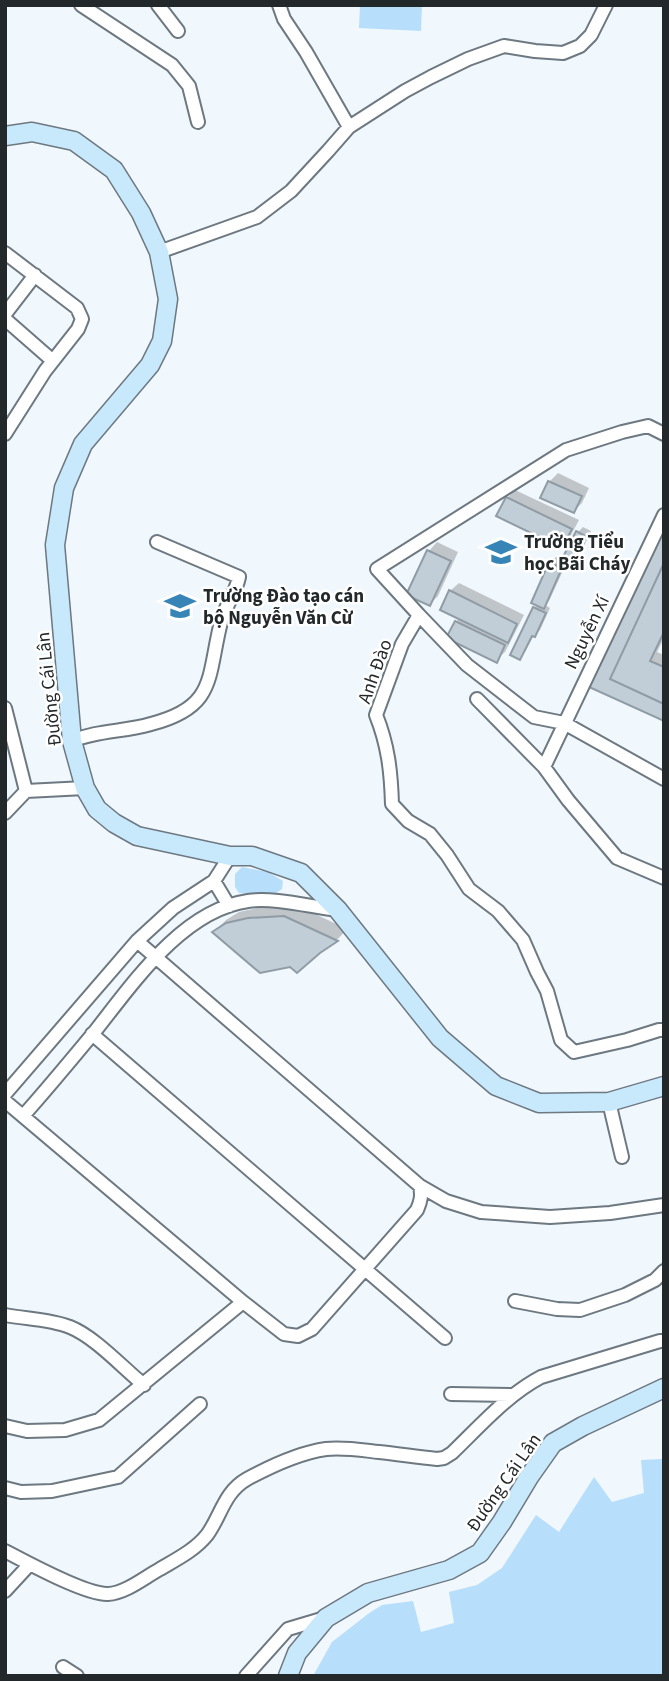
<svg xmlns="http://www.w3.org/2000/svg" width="669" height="1681" viewBox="0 0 669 1681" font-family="'Source Sans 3',sans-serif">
<rect width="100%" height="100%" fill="#f0f7fd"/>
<path fill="#b7defb" d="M360 5H422L421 31 359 28Z
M242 867 268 872 283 881 282 889 272 896 239 893 235 887V874Z
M662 1459 664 1468V1676H313L332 1642 368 1614 382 1605 413 1601 421 1632 454 1623 449 1592 477 1585 502 1568 536 1515 559 1532 594 1477 612 1502 644 1493 641 1460Z"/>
<path fill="#0003" d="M558 473 589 488 582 503 574 511 549 482Z
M515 490 579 520 570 537 562 546 507 498Z
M583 527 591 531 580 553 575 558 578 532Z
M664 530V638L657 652 664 655V719L592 686Z
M437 542 458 552 438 596 430 604 409 594 429 551Z
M556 557 567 562 549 601 545 605 550 608 540 630 534 635 525 652 520 658 534 608 538 604 533 602 550 563Z
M459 583 524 615 505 652 496 660 456 622 460 618 450 591Z
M296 905 347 929 337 940 319 952 290 966 215 931 226 920 239 912 261 907Z"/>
<path fill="#c1ced7" stroke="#909ca5" stroke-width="2" d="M548 481 582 496 574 513 540 498Z
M506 497 572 529 562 548 496 516Z
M664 526V563L610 679 664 704V721L589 687Z
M576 531 587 537 575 561 564 555Z
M427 550 451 561 430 606 406 595Z
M549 562 562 568 544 609 531 603Z
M664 563V632L650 661 664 667V704L610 679Z
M449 590 517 624 508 643 440 610Z
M533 607 546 613 535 637 532 636 520 660 510 655Z
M455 621 505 645 497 663 446 638Z
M284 916 338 941 320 953 297 973 290 967 260 973 212 932 226 923 248 918Z"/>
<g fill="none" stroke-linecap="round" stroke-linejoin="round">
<g stroke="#6d7880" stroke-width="16">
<path id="minor" d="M81 5 172 65 189 86 198 122
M158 5 178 31
M279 5 284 19 306 52 349 127
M159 252 257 217 291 191 328 151 349 127 405 91 431 77 468 59 504 46 535 51 563 53 580 46 591 35 606 5
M5 253 77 308 82 319 78 329 45 371 5 434
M5 314 35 275
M5 319 53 361
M664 434 648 426 622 432 566 450 377 569 419 615 402 644 376 715C388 745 391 771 392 804L408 821 430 834 447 855 469 889 498 911 523 940 537 972 547 991 561 1040 574 1052 627 1040 659 1030H664
M419 615 467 665 534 717 564 723 664 779
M477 699 544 767 568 800 617 858 664 878
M5 708 26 791
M72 741C98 730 124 732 151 724 217 707 207 677 221 622 225 606 236 593 239 577L157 542
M544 767 664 515
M5 813 26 791 85 788
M214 881 229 906
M92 1034 445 1338
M5 1094 137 941 173 908 214 881 230 856
M5 1101 243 1302 284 1334 298 1336 312 1329 417 1210C421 1201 422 1195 420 1186L137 941
M609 1102 622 1157
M23 1116C48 1088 72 1059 96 1030 134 982 183 910 248 901 274 897 311 907 338 910
M420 1186 446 1201 481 1212 550 1217 610 1213 664 1205
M515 1301 557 1309 580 1310 625 1295 655 1280 664 1271
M5 1315C27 1319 50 1319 70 1327 95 1337 123 1368 144 1385
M451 1394 513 1395
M5 1426 27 1431 65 1430 99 1420 243 1302
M5 1488 21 1492 52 1491 118 1477 200 1404
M5 1551C26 1562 86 1595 108 1594 126 1593 145 1577 160 1569 177 1559 195 1550 207 1535 221 1516 224 1492 247 1479 271 1466 298 1453 326 1449 343 1447 361 1450 379 1452 398 1454 417 1457 437 1459L444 1458 452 1453C480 1426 507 1395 541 1377L660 1341H664
M5 1591 30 1564
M63 1667 77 1676
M246 1676 288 1629 325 1618"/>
</g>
<g stroke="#6d7880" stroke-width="21">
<path id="secondary" d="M5 136 32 132 74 141 114 170 141 213 159 252 168 299 162 341 150 365 83 444 64 488 55 545 72 741 85 788 97 809 114 823 137 836 230 856H252L301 873 338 910 440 1038 496 1086 539 1103 609 1102 664 1086
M288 1676 297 1653 326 1618 368 1593 449 1570 480 1553 502 1522 529 1477 553 1443 583 1426 664 1388"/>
</g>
<use href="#minor" stroke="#fff" stroke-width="12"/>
<use href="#secondary" stroke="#c8e8fc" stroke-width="18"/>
</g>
<defs>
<g id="school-bare" transform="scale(2.415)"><path d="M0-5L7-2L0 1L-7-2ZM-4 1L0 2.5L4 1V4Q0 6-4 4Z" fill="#3785b7" stroke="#fff" stroke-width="2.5" paint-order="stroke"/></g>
</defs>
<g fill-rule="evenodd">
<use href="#school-bare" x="501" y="552"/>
<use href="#school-bare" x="180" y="606"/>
</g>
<g text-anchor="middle" stroke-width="5" stroke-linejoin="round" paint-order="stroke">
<g font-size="19" font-weight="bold" fill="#23282b" stroke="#fff" text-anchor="start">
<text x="524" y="548">Trường Tiểu<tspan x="524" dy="22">học Bãi Cháy</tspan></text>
<text x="203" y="602">Trường Đào tạo cán<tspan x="203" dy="22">bộ Nguyễn Văn Cừ</tspan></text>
</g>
<g font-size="19" fill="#23282b" stroke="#fff">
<text transform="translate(586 632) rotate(-64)" y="7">Nguyễn Xí</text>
<text transform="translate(374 671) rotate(-70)" y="7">Anh Đào</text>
<text transform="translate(48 689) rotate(-96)" y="7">Đường Cái Lân</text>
<text transform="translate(503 1482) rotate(-55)" y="7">Đường Cái Lân</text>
</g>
</g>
<rect width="669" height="1681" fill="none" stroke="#23282b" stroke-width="14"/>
</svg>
